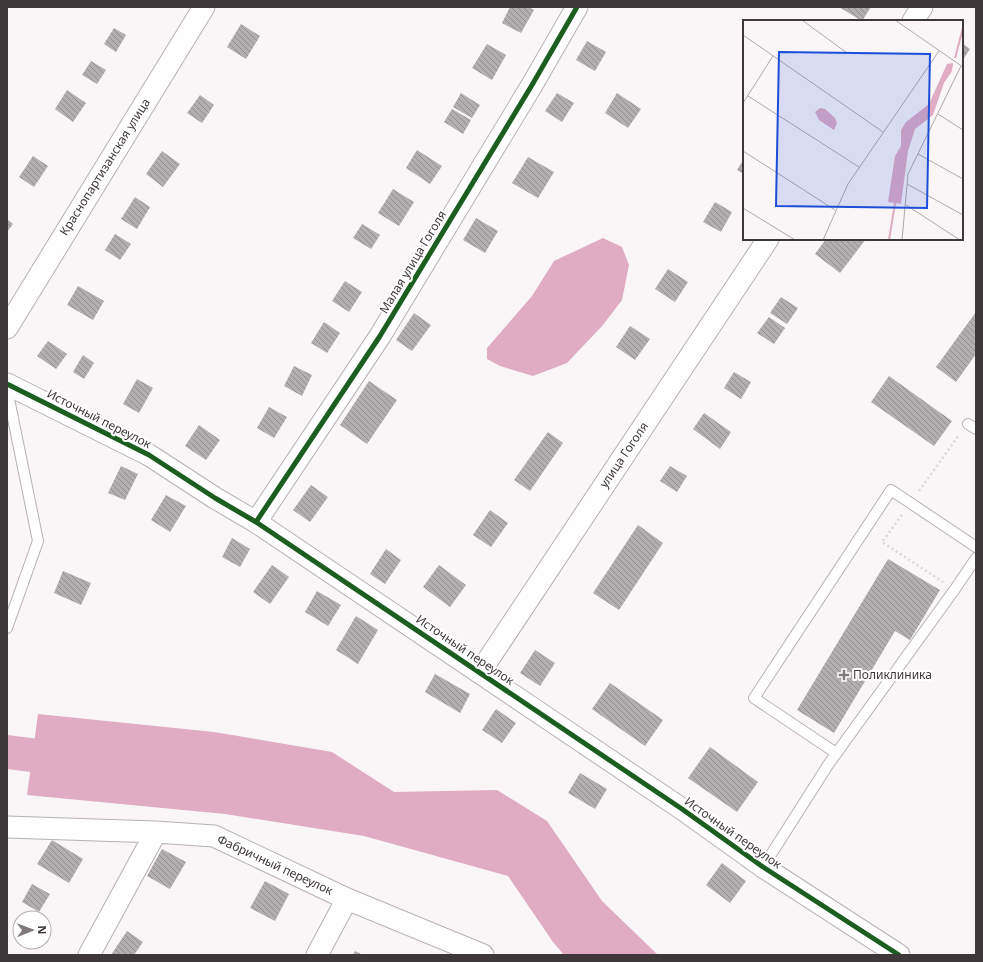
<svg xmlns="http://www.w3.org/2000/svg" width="983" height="962" viewBox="0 0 983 962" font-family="'Noto Sans',sans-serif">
<defs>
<pattern id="building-back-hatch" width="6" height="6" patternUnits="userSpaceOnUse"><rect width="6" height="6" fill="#b3aeb0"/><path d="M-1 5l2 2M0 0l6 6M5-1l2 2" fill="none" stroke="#938f90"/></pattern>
</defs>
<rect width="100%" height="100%" fill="#faf5f7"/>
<path fill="#e0acc3" d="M603 238 622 247 629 265 622 300 603 325 567 363 533 376 500 366 487 359V348L532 296 554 261Z
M38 714 214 732 332 752 394 792 497 790 547 821 602 901 658 955H564L553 942 508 876 364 836 225 814 27 795Z"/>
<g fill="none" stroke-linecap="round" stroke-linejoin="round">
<path stroke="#e0acc3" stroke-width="34" d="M7 752 78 761"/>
</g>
<path fill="url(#building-back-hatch)" d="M510 7H528L534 10 521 33 502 23Z
M839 7H871L862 21Z
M241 24 260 36 246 59 227 47Z
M114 28 126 35 116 52 104 44Z
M587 41 606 52 595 71 576 60Z
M962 43 970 49 962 61Z
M487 44 506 55 492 80 472 68Z
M91 61 106 70 97 84 82 75Z
M67 90 86 103 73 122 55 109Z
M461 93 480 105 472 118 453 107Z
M557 93 574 103 562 122 545 111Z
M617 93 641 109 628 128 605 113Z
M200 95 214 105 202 123 187 113Z
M452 109 471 120 463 134 444 122Z
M417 150 442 166 430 184 406 168Z
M162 151 180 164 163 187 146 174Z
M33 156 48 166 34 187 19 177Z
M528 157 554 172 538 198 512 183Z
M744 159V174L737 170Z
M393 189 414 202 399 226 378 213Z
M135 197 150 207 137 229 121 219Z
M715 202 732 212 721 232 703 222Z
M476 218 498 231 485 253 463 240Z
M7 219 13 224 7 232Z
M362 224 380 235 371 249 353 238Z
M115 234 131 244 120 260 105 250Z
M826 239H866L840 273 815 254Z
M668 269 688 282 675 302 655 289Z
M345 281 362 292 349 312 332 301Z
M78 286 104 301 93 320 67 305Z
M781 297 798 308 787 324 770 313Z
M976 312V354L956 382 936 367Z
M414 313 431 325 412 351 396 340Z
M769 317 785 328 774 344 757 333Z
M324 322 340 333 327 353 311 343Z
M630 326 650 339 635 360 616 347Z
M48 341 67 354 56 369 37 356Z
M83 355 94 363 84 379 73 372Z
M294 366 312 375 302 396 284 386Z
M734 372 751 382 741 399 724 388Z
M889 376 952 421 934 446 871 402Z
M137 379 153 388 139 413 123 404Z
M369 381 397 400 367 444 340 425Z
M269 407 287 417 274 438 257 428Z
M704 413 731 432 720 449 693 429Z
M199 425 220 440 206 460 185 446Z
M548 432 563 443 530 491 514 480Z
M121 466 138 474 125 500 108 493Z
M670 466 687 476 677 492 660 481Z
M311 485 328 497 310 522 293 510Z
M166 495 186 506 170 532 151 520Z
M490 510 508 523 491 547 473 535Z
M638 525 663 543 619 610 593 593Z
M232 538 250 549 240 567 222 557Z
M386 549 401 560 385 584 370 574Z
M888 559 940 590 910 640 895 631 834 733 797 710Z
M272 565 289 577 270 604 253 592Z
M439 565 466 585 450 607 423 587Z
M63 571 91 583 81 605 54 593Z
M317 591 341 605 328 626 305 612Z
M356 616 378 630 358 664 336 650Z
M535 650 555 663 540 686 520 673Z
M435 674 470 694 460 713 425 692Z
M610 683 663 720 645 746 592 709Z
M496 709 516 723 502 743 482 730Z
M710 747 758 782 737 812 688 778Z
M580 773 607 789 595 809 568 793Z
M52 840 83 859 69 883 37 864Z
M162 849 186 862 170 889 147 876Z
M722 863 746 881 730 903 706 885Z
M265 881 289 894 275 921 250 908Z
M32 884 50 894 39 912 22 902Z
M127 931 143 942 134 955H111Z
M355 951 363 955H353Z"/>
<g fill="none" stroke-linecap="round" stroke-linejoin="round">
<g stroke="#b6b1b3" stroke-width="12">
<path id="lane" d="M7 389 38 541 7 628
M968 424 976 429
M836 753 754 698 891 490 976 547
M763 867 828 765 955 589 976 558"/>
</g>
<g stroke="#b6b1b3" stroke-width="23">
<path id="street" d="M913 21 922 7
M7 328 204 7
M7 384 149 455 215 498 256 522 682 809 763 867 899 955
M256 522 380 336 532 85 577 7
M480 672 768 239
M7 827 156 832 214 836 347 899 483 955
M89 955 156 832
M317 955 347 899"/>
</g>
<path stroke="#dbd8d9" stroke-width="2.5" stroke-dasharray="2 3" stroke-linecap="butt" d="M919 491 959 435
M902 515 882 542 943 582"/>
<use href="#lane" stroke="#fefefe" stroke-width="10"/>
<use href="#street" stroke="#fefefe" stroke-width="21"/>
<g stroke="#fff" stroke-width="8">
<path id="cycleway" d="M7 384 149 455 215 498 256 522 682 809 763 867 899 955
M256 522 380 336 532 85 577 7"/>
</g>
<use href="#cycleway" stroke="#1b5e20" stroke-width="5"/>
</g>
<path fill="#807a7d" stroke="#fff" stroke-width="1.5" d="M842 669h4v4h4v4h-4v4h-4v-4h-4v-4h4z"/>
<g text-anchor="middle" stroke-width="4" stroke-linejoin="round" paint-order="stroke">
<g font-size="12" fill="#3f383b" stroke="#fff">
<text transform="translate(105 167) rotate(-58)" y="4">Краснопартизанская улица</text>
<text transform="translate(413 262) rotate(-59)" y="4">Малая улица Гоголя</text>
<text transform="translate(99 419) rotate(27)" y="4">Источный переулок</text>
<text transform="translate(624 455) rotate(-56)" y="4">улица Гоголя</text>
<text transform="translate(465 650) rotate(34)" y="4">Источный переулок</text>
<text transform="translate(733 833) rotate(35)" y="4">Источный переулок</text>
<text transform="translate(275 865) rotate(25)" y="4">Фабричный переулок</text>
</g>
<g font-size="12" fill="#3f383b" stroke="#fff" text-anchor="start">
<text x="853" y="679">Поликлиника</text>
</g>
</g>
<g transform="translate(743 20)">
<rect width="220" height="220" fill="#faf5f7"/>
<path d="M210 43 209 51 201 63 190 95 172 109 165 131 158 184 145 182 152 136 158 126V110L163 102 186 84 204 44ZM77 88 82 89 92 98 94 103 91 110 76 100 72 92Z" fill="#e0acc3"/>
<path fill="none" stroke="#e0acc3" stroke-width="2" d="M212 38 220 8M146 220 153 177"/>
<path fill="none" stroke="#afa9ac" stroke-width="1" d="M59 0 104 33M152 0 220 47M0 15 140 112M5 76 116 147M0 83 30 36M195 94 220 110M0 131 92 190M175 134 220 159M164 164 220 195M163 185 217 220M0 188 52 220M80 220 105 164 196 31M159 220 165 154 218 46"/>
<path fill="#1d4ed8" fill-opacity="0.15" stroke="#1d4ed8" stroke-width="2" d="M36 32 187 34 184 188 33 186Z"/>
<rect width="220" height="220" fill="none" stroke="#3f383b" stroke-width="2"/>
</g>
<rect width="983" height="962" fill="none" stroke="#3f383b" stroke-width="16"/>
<g transform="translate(32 930) rotate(89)"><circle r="19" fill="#ffffff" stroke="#b2afb1"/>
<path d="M0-3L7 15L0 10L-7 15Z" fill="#807a7d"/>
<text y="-6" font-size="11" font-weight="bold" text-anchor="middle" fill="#3f383b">N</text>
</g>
</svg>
